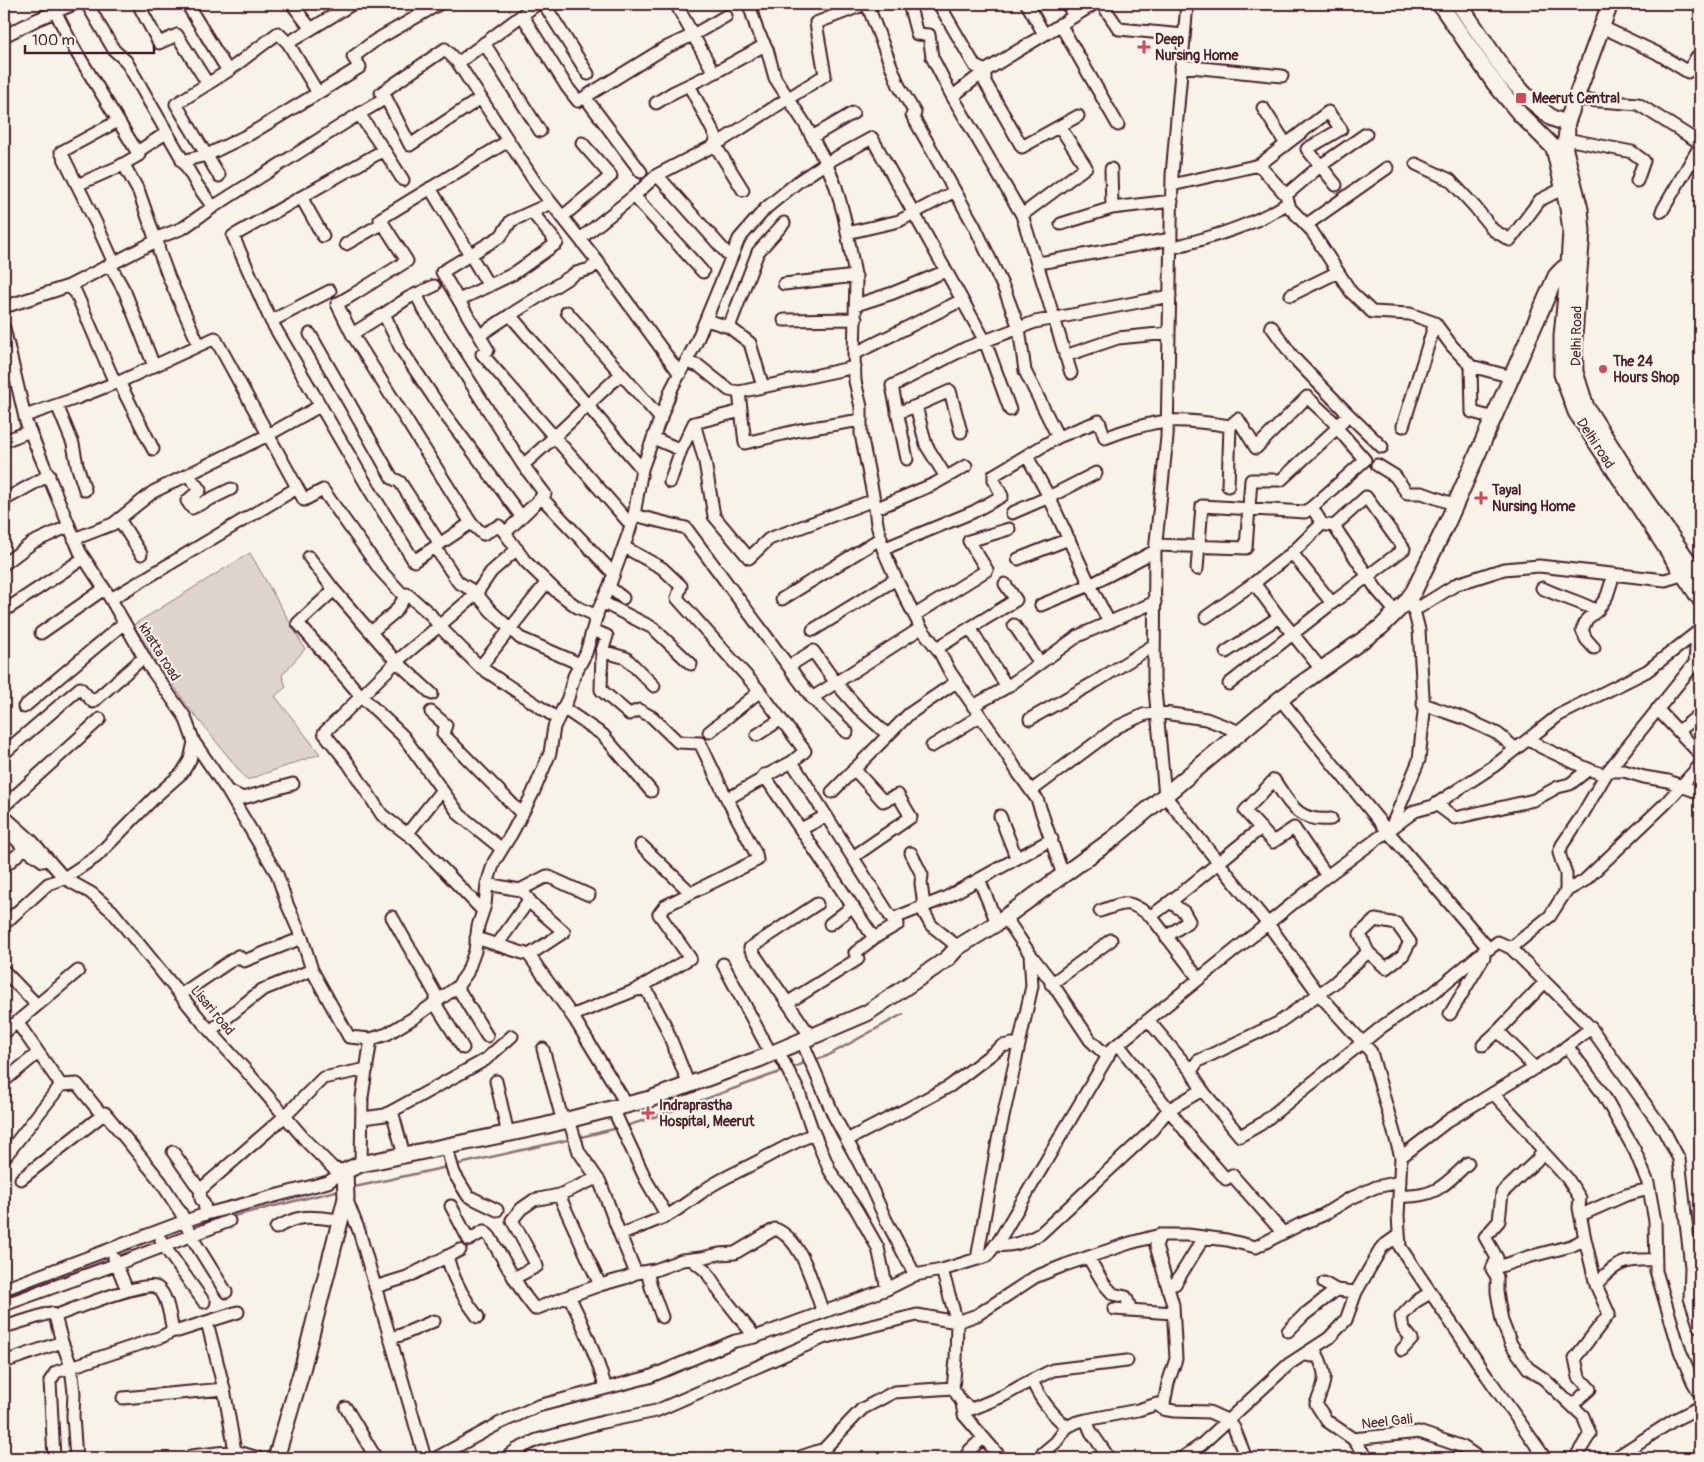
<svg xmlns="http://www.w3.org/2000/svg" width="1704" height="1462" viewBox="0 0 1704 1462" font-family="Pangolin,sans-serif">
<rect width="100%" height="100%" fill="#f7f3e8"/>
<filter id="ink" filterUnits="userSpaceOnUse"><feTurbulence type="fractalNoise" baseFrequency=".02" numOctaves="2"/><feDisplacementMap in="SourceGraphic" scale="10" xChannelSelector="R" yChannelSelector="G"/><feConvolveMatrix kernelMatrix="1 2 1 2 8 2 1 2 1" color-interpolation-filters="sRGB"/></filter>
<g filter="url(#ink)">
<path fill="#ded4cc" stroke="#947a7c" d="M250 553 305 649 282 675 286 687 275 696 320 754 247 780 186 704 133 625Z"/>
<g fill="none" stroke-linecap="round" stroke-linejoin="round">
<path stroke="#8e7275" stroke-width="2.5" d="M814 1060 827 1056 903 1014
M791 1068 807 1062
M626 1126C679 1110 731 1089 783 1071
M577 1138 618 1128
M455 1165 572 1139
M350 1188 447 1167
M229 1217 340 1190
M118 1256 151 1245
M4 1297 111 1259"/>
<g stroke="#4a1f2b" stroke-width="15">
<path id="minor" d="M87 4 114 50 126 61 197 185 213 207 359 114
M138 4 159 43 177 35 208 84
M187 4 228 71 278 33 288 43 352 4
M292 4 311 29
M537 4 458 63 537 185 598 262 680 374
M544 4 588 74
M676 4 714 73 765 45
M749 4 757 30 767 49 775 78 805 124 826 163 836 187 844 216 856 280 854 354 855 381 861 407V434L874 500 877 524 883 549 896 579 921 628 939 651 950 672 1004 750 1019 774 1037 799 1063 875
M867 4 899 86 915 113 912 115 975 227 1005 291 1019 328 1025 371 1058 437 994 475V480L1002 496 973 512 883 549
M909 4 917 34 929 35 932 57 951 94 1022 215 1071 373
M939 4 975 66 985 71V82L1022 147 1078 116
M1027 4 1044 34
M1067 4 1074 16
M1102 4 1119 29 1184 35
M1187 4 1172 175 1167 437 1155 551 1154 679 1165 796 1268 924 1318 993 1371 1052 1401 1157 1398 1216 1400 1247 1487 1376 1545 1458
M55 11 75 50 139 155 118 167 77 185
M522 15 567 87 578 101 585 97 641 172
M1060 24 1118 125
M1602 27 1657 53 1688 72 1696 58 1700 60
M4 36 38 19 74 4
M288 43 318 93 360 67 353 57 376 40 439 4
M484 43 540 131
M1181 66 1282 76
M689 85 716 137 715 145 657 175 731 258
M953 96 985 71 1094 4
M585 97 663 49 693 35 726 16
M386 98 381 93 445 49 458 63
M1575 99 1638 104 1700 143
M656 103 674 92 714 73
M1263 108 1286 144
M812 137 853 113
M1566 139 1632 152 1644 161 1637 181
M384 150 359 114 386 98 410 145 481 98
M137 152 166 133
M182 161 207 155 250 134 318 93
M1416 164 1450 180 1475 207 1493 230 1510 240 1540 200 1564 188
M1259 165 1328 112 1341 129 1307 149 1336 185
M1111 169 1112 208
M657 175 634 196 703 272
M219 176 176 104 228 71
M403 180 384 150 233 236 271 321 369 489 414 561 471 523
M1172 185 1259 165 1286 195 1290 208 1311 230 1351 292 1372 312 1410 314 1435 323 1452 346 1471 366 1512 377
M430 188 489 286
M743 190 715 145 825 75 816 23 865 4
M1286 195 1320 166 1366 134
M301 197 323 236
M551 203 511 221 501 236 442 272 488 350 482 354 631 525
M1662 211 1700 146
M1022 215 1086 167 1060 127
M562 217 611 176 582 143
M1061 224 1112 208 1172 201
M1306 225 1387 168
M847 233 899 221 955 191
M580 239 634 196
M346 244 383 223
M1171 248C1211 237 1253 226 1288 203
M598 262 590 269 576 273 510 315 642 469
M1037 262H1045L1171 239
M114 263 96 223 61 152 118 121
M110 265 125 292 154 366
M784 284 856 276
M69 286 76 293 115 383 119 382
M434 286 408 298 384 314 401 349 444 413 518 512
M416 294 423 308 523 465 545 494 505 533 525 561 556 591 577 607 597 616
M1291 295 1338 272
M459 300 513 274 557 243 532 212
M856 305 893 293 946 271
M4 307 69 286 156 241 139 192 124 165
M567 312 661 419
M384 314 352 334 471 523 483 534 499 526 505 533
M706 320 729 327 750 343 763 387
M784 320 856 319
M271 321 330 291
M1271 326 1293 357 1348 414 1337 428
M729 327 758 252 784 223
M4 328 26 422 80 552 109 596 149 666 185 717 194 742 190 760 182 773 156 796 96 857 64 878 48 884 4 924
M310 334 392 478 400 482 440 544
M352 334 337 304 354 294 407 261 380 219 508 141
M480 335 510 315
M199 345 169 278 159 251 157 238 183 228 213 207
M854 354 962 300
M1065 356 1118 338 1169 333
M686 362 699 366 729 390 739 392
M1471 366 1472 412 1494 418
M855 367 739 392 745 443 800 430 861 420
M57 405 73 444 77 465 85 490
M916 406 950 391 961 432
M897 413 916 406 926 445 946 477
M1348 414 1382 447
M25 416 77 398 115 383
M694 423 705 462 714 516 749 558 769 539 874 500
M1230 426 1238 419 1256 448 1307 397 1338 426
M1403 426 1435 323
M1058 437 1099 421 1105 438C1122 431 1151 422 1169 421 1190 420 1210 423 1230 426L1228 486
M653 438 681 450 694 423 741 411
M4 441 30 431
M153 449 119 382 215 338 304 500 323 490 381 571 405 597
M1027 456 1049 497 1096 473
M907 459 892 386 966 348 1035 322 1170 296
M523 465C557 436 588 404 621 374
M1377 465 1395 476 1407 493H1422L1456 505
M189 476 200 490 187 501 192 508 231 489
M670 482 681 450
M541 497 614 574
M4 500 49 475
M875 509 934 484 966 466
M1012 513 1049 497 1090 585 1155 551
M634 515 686 528 812 698 847 732
M119 519 141 554
M74 539 113 524 153 492 268 435 320 406
M1156 545 1246 548 1251 480H1281L1337 428 1365 460 1312 507 1322 524 1334 526 1377 590 1396 612
M435 547 458 582 475 592 491 611 520 638 580 664
M624 547 662 568 681 586 677 598 758 689 805 751 792 762 892 919 945 898 1052 839
M1292 553 1332 603
M309 557 334 590
M1018 559 1069 539
M4 564 32 543 69 526
M1197 569 1202 506 1305 512 1312 507
M609 587 623 598
M1542 588C1560 597 1579 601 1597 611L1607 596 1614 574
M111 599 297 488
M782 599 881 538
M1408 599 1417 607H1420L1457 584 1504 569 1539 566 1665 580 1685 574 1700 559
M602 602 653 628 691 664
M1041 605 1090 585 1109 622
M4 611 84 558
M915 615 987 570 969 541 1009 529
M1206 617 1254 583
M1014 625 1040 663
M970 628 1007 687
M593 630 607 636 602 651
M813 630 896 579
M371 632 395 612 407 594 430 614 439 626 476 594 491 572 517 549
M41 633 104 589
M937 648 1016 600 1005 584
M1594 648 1586 639 1582 630 1587 619 1597 611
M1226 652 1279 617
M789 666 813 651 836 683 858 708 888 735
M480 667 547 582
M1321 669 1279 617 1254 583 1292 553 1322 524
M1229 684 1332 603 1404 549 1366 497 1334 526
M432 694 394 659 334 590 298 623 361 696 403 736 460 815 502 849
M812 698 921 628
M1280 699 1389 833 1489 949 1498 942 1511 948 1591 1028 1663 1129 1679 1159 1691 1267 1690 1298 1700 1328
M1423 704 1466 719 1498 734 1516 749
M973 706 1007 687 1078 636 1155 602
M24 707 124 623
M563 708 603 735 651 791
M1657 709 1700 754
M431 712 446 725 443 734 522 814
M1030 719 1097 681 1154 645
M1679 731 1700 714
M709 732 759 692
M757 735 780 720
M1530 739 1541 747 1590 770 1605 775
M194 742 227 790 277 874 287 904 302 938
M932 746 980 716
M4 753 80 688 93 702 144 657
M792 762 769 774 764 775 874 938 898 924 892 919
M1608 771H1624L1644 777 1668 781 1700 793
M228 791 243 798 293 784
M1031 791 1117 727 1143 715 1157 712 1206 719 1240 732
M832 792 909 714 956 682
M727 799 766 777
M1436 804 1455 818 1534 800 1558 787 1570 784 1589 769
M4 806 100 719
M4 816 32 841 64 878 91 893 112 911 204 1024 249 1074 307 1142 333 1168 345 1171
M1000 816 1016 857
M4 827 24 848 43 861
M801 829 826 816
M1390 830 1419 760 1424 712 1419 630 1414 610 1407 603
M407 834 442 790
M641 845 691 893
M911 853 922 875 921 883 924 906
M853 857 911 817 898 795 883 801 854 769
M4 867 29 844
M1327 876 1294 828 1273 842 1245 811 1274 780C1291 805 1297 822 1331 819
M979 879 997 923
M487 884 520 890 524 893 534 906 564 932 529 955
M520 890 547 876 589 895
M1566 891 1584 881 1666 803 1700 765
M921 907 931 925 958 947
M483 911 414 839 382 815 348 763 324 733 397 661 439 626 480 667 558 719
M1100 911C1127 902 1127 899 1151 916
M392 917 439 1000
M830 924 853 906
M1166 937 1189 921 1184 912 1170 902
M476 938 529 955 575 1020
M497 945 529 900
M1511 948 1550 916 1566 891V874L1559 853 1562 845 1581 817 1608 771 1695 663 1697 633
M1030 954 1048 977 1090 1040 1108 1057
M723 964 771 1054
M312 970 349 1037 371 1039
M4 971 37 1005
M1199 979 1151 916C1189 889 1224 857 1261 828
M1051 984 1111 940
M457 987 487 1036
M636 990 646 989 665 1025 689 1085
M180 995 238 956 244 961 302 938 312 970 262 990 210 1031
M434 1002 463 1048
M787 1003 858 959 855 953 874 938
M1450 1014 1484 957
M1148 1020 1191 1071 1202 1090 1240 1136 1261 1124 1383 1026 1412 1006 1432 994 1484 951 1489 949
M17 1022 61 1085 77 1084 102 1115
M4 1033 78 971
M811 1037 750 948 817 904
M802 1041 834 1116 865 1174 886 1220 915 1275
M1118 1044 1197 1146 1226 1179 1232 1175 1283 1233
M1483 1045 1498 1031
M1567 1046 1603 1094 1635 1151 1648 1183 1655 1221 1656 1271 1660 1284 1680 1351 1693 1382 1700 1394
M543 1049 563 1122
M778 1051 799 1092 812 1129 830 1171 856 1209 878 1248 887 1289
M1535 1068 1498 1031 1545 982
M1191 1071 1198 1061 1278 1023 1333 984 1368 952 1360 934 1375 920 1397 924 1410 942 1403 955 1386 968 1368 952
M4 1081 38 1053
M496 1081 508 1134
M1493 1093 1530 1133 1543 1152 1536 1161 1502 1193 1499 1221 1485 1237 1497 1258 1492 1269 1497 1277V1292L1502 1321 1511 1344 1528 1368 1544 1379 1583 1416 1590 1434 1577 1455 1578 1458
M627 1105 575 1020 576 1014 636 990 690 958 659 914 665 906 757 860 756 854 724 793 700 743 678 742 652 717 639 710 629 714 601 690 602 651 626 658 654 686
M613 1109 646 1180 667 1216C682 1207 695 1197 709 1187 728 1175 749 1167 768 1156 784 1148 798 1140 814 1134
M392 1111 404 1155
M363 1118 385 1115 485 1060 512 1036
M569 1120 579 1152 600 1182 620 1235
M847 1140 909 1108 950 1086 1002 1046 1012 1044H1019
M446 1146 454 1173 468 1196 497 1210
M173 1152 200 1190 201 1199 204 1204 206 1214
M1543 1152 1567 1178 1580 1198 1579 1208 1585 1239
M1401 1157 1449 1120 1553 1057 1591 1028
M4 1158 61 1085
M361 1164 362 1097 371 1039 387 1034 415 1017 457 987 467 973 475 951 478 926 485 905 487 884 494 862 512 833 533 793 550 753 554 727 568 698 574 676 586 653 598 611 609 587 628 535 634 515 642 469 656 430 672 388 696 343 739 239 766 208 799 181 826 163 872 138 985 341 1010 410
M597 1178 559 1195 600 1285 625 1278 636 1273
M21 1179 105 1113 161 1182 181 1213 191 1236 226 1292
M200 1190 285 1116 323 1078 367 1069
M559 1195 534 1200 521 1209 512 1220 537 1266 514 1278 525 1296 535 1309 569 1296
M1399 1196C1434 1198 1444 1186 1468 1163
M346 1198 359 1231 425 1458
M451 1206 469 1240 484 1231 490 1237 514 1278
M1581 1215 1626 1195 1649 1189
M667 1216 620 1235 636 1273 655 1270 682 1260 701 1258 719 1254 735 1253 775 1229C803 1239 813 1287 823 1312
M276 1228C302 1213 311 1217 340 1220
M1160 1235 1156 1246 1173 1305 1176 1359 1168 1383 1163 1409
M161 1240 164 1246 204 1302
M995 1245C1012 1247 1025 1242 1040 1234L1152 1130 1168 1110 1202 1090
M447 1256C453 1280 463 1298 478 1317
M1088 1257 1104 1284 1113 1294 1126 1297 1131 1310
M114 1258 127 1290
M691 1259 706 1271 721 1294 755 1337
M977 1259 998 1140 1032 986 1030 954 1005 917
M1492 1269 1528 1257 1571 1246 1585 1239 1596 1285 1609 1314 1575 1358 1579 1377 1590 1389 1572 1405
M942 1270 987 1256 1000 1239 1112 1049 1327 876 1415 811 1433 806 1494 766 1559 715 1647 671 1700 630
M647 1271 651 1287 662 1317
M1324 1283 1336 1290 1356 1292
M1175 1284 1204 1237
M600 1285 569 1296C584 1325 596 1356 606 1388
M1596 1285C1616 1261 1627 1259 1656 1260
M375 1287 407 1277 460 1250
M4 1289 185 1221 206 1214 328 1182 345 1171
M4 1305 117 1264 229 1221
M1114 1309 1173 1313
M55 1316C71 1310 148 1279 158 1288 168 1296 170 1318 173 1331
M207 1322 224 1389 235 1451
M4 1327 50 1313 55 1316 62 1342 71 1366 74 1393 73 1416 76 1458
M1288 1331 1304 1315 1336 1290
M390 1338 401 1335 434 1321
M1402 1350 1412 1339 1403 1328 1401 1317 1415 1302 1430 1293
M1306 1355 1312 1356 1316 1352C1328 1375 1326 1381 1316 1404L1327 1421 1353 1439 1419 1432 1463 1447 1479 1458
M4 1362 62 1342
M1032 1380 1053 1370 1127 1361
M953 1388 962 1403 972 1409 1003 1396 1032 1380C1039 1398 1052 1414 1067 1427L1077 1422 1086 1420 1091 1432 1109 1458
M123 1398 224 1389
M962 1403 964 1415 1001 1458
M346 1408 376 1458
M1086 1420 1138 1410 1157 1404 1163 1409 1174 1411 1209 1412 1229 1421 1234 1428 1246 1458
M1353 1439 1367 1458
M191 1456 235 1451 258 1458
M54 1458 50 1381 56 1372 161 1337 173 1331H178L238 1312
M436 1458 500 1423 538 1406 649 1377 735 1341 755 1337 887 1289 915 1275 942 1270 957 1322 956 1359 953 1388 894 1392 862 1409 824 1449 797 1458
M506 1458 516 1450 537 1440 603 1422 656 1411 823 1338 917 1315 957 1322 977 1315 1035 1277 1065 1265 1130 1243 1160 1235H1188L1227 1240 1256 1247 1299 1225 1323 1215 1349 1199 1376 1187 1400 1182
M965 1458 970 1450 983 1438
M1041 1458 1043 1453 1056 1442 1067 1427
M1182 1458 1201 1445 1289 1364 1329 1338 1346 1320 1356 1292 1382 1247 1399 1235
M1615 1458 1674 1420 1700 1407"/>
</g>
<g stroke="#4a1f2b" stroke-width="19">
<path id="major" d="M1440 4 1495 84 1520 114 1554 148 1568 208 1571 231 1569 264 1562 336V374L1576 412 1700 599
M1459 4 1508 76 1530 100 1552 118 1563 122 1566 125
M1610 4 1566 125C1569 134 1564 141 1565 150L1580 209 1582 231 1574 337 1575 372 1586 407 1638 489 1700 578
M276 1458 302 1370 346 1198 345 1171 361 1164 544 1126 650 1099 759 1059 867 1013 947 959 958 947 997 923 1114 838 1280 699 1381 627 1406 602 1414 591 1448 521 1556 276C1564 267 1568 263 1579 265"/>
</g>
<use href="#minor" stroke="#f7f3e8" stroke-width="11"/>
<use href="#major" stroke="#f7f3e8" stroke-width="15"/>
</g>
</g>
<g fill="#d1495b" stroke="#f7f3e8" stroke-width="2">
<path d="M1141.5 39.5h5v5h5v5h-5v5h-5v-5h-5v-5h5z"/>
<rect x="1515" y="92" width="12" height="12" rx="2.5"/>
<circle cx="1603" cy="369" r="5"/>
<path d="M1478.5 490.5h5v5h5v5h-5v5h-5v-5h-5v-5h5z"/>
<path d="M645.5 1105.5h5v5h5v5h-5v5h-5v-5h-5v-5h5z"/>
</g>
<g text-anchor="middle" stroke-width="4.5" stroke-linejoin="round" paint-order="stroke">
<g font-size="14" font-weight="bold" fill="#4a1f2b" stroke="#f7f3e8" text-anchor="start">
<text x="1155" y="44">Deep<tspan x="1155" dy="16">Nursing Home</tspan></text>
<text x="1532" y="103">Meerut Central</text>
<text x="1613" y="366">The 24<tspan x="1613" dy="16">Hours Shop</tspan></text>
<text x="1492" y="495">Tayal<tspan x="1492" dy="16">Nursing Home</tspan></text>
<text x="659" y="1110">Indraprastha<tspan x="659" dy="16">Hospital, Meerut</tspan></text>
</g>
<g font-size="14" fill="#4a1f2b" stroke="#f7f3e8">
<text transform="translate(1576 336) rotate(-89)" y="5">Delhi Road</text>
<text transform="translate(1596 443) rotate(57)" y="5">Delhi road</text>
<text transform="translate(160 652) rotate(58)" y="5">khatta road</text>
<text transform="translate(213 1010) rotate(50)" y="5">Lisari road</text>
<text transform="translate(1387 1421) rotate(-6)" y="5">Neel Gali</text>
</g>
</g>
<rect width="1704" height="1462" fill="none" stroke="#f7f3e8" stroke-width="20"/>
<rect x="10" y="10" width="1684" height="1442" fill="none" stroke="#4a1f2b" stroke-width="2" filter="url(#ink)"/>
<path d="M25 45v8h129v-8" fill="none" stroke="#4a1f2b" stroke-width="2.5"/>
<text x="32" y="45" font-size="15" fill="#4a1f2b" stroke="#f7f3e8" stroke-width="4" paint-order="stroke">100 m</text>
</svg>
